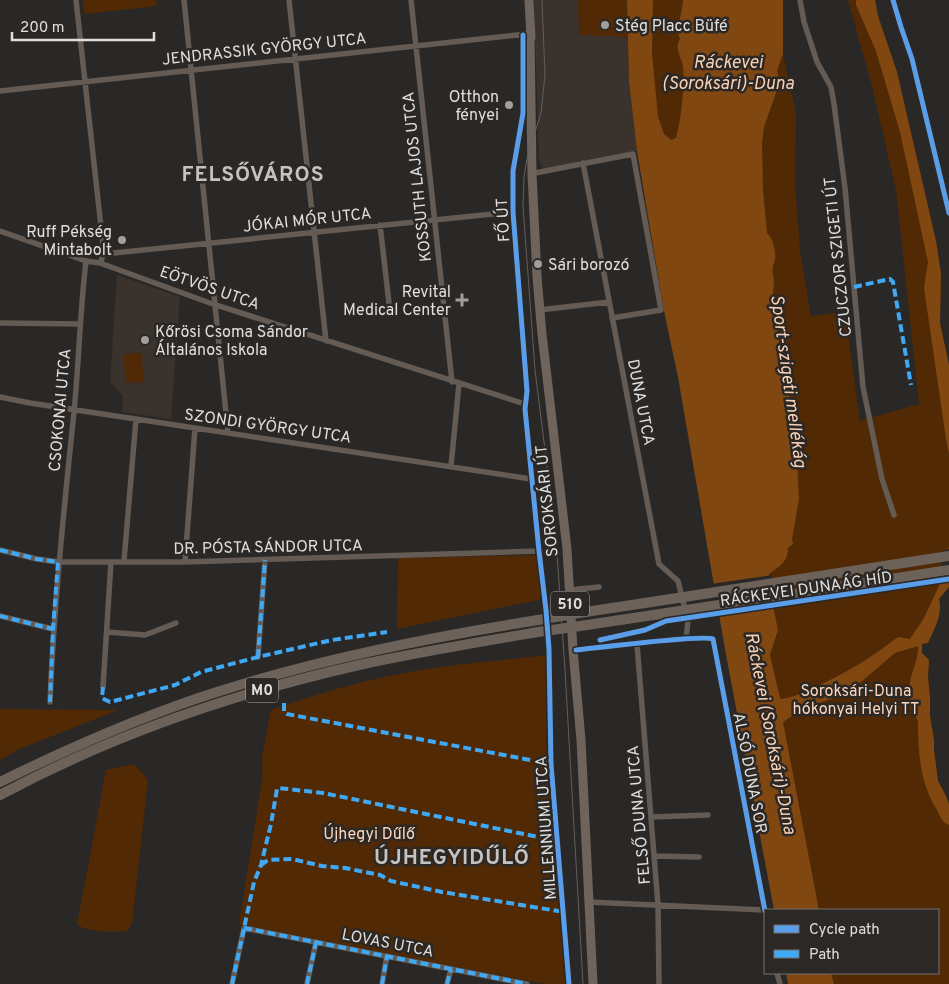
<svg xmlns="http://www.w3.org/2000/svg" width="949" height="984" viewBox="0 0 949 984" font-family="Overpass,sans-serif">
<rect width="100%" height="100%" fill="#2a2826"/>
<path fill="#39322d" d="M534 0H578L579 7 628 37 629 81 637 151 543 170 539 159Z
M117 275 180 297 171 419 122 412 123 395 110 382Z"/>
<path fill="#512905" d="M83 0H156L157 6 84 14Z
M578 0H783V54L796 113 795 181 800 251 811 316 845 312 860 421 919 404 896 190 872 86 848 0H875L878 16 897 72 936 241 941 273 940 323 949 365V587L939 599C943 614 934 630 928 643L922 644V653L929 660 928 676 930 698V716L934 740V750L938 781 945 794 949 804V984H834L831 973H938V910H819L783 727 782 699 780 698 770 655 778 630 771 596 769 574 775 569 637 151 629 81 628 37 579 35Z
M141 353 144 382 126 383 123 354Z
M537 555 543 599 397 629 398 558Z
M546 655 567 984H545L239 924 262 780V756L271 710C313 696 355 682 399 674 448 664 497 661 546 655Z
M0 709 118 710 17 750 0 760Z
M134 764 148 780 132 924 127 931C111 932 92 933 77 925L106 770Z"/>
<path fill="#814711" d="M627 0H653L652 52 658 117 664 134 671 140 676 138C681 123 685 82 683 66 681 56 674 49 680 39 675 28 683 12 683 0H783V54L777 70 779 79 777 90 764 127 762 143 763 190 767 233C773 238 776 251 775 259 775 262 773 264 773 266 771 273 776 280 773 290L782 361 790 398 796 443 799 499 792 539 793 544 788 548C788 562 780 566 769 574L771 596 778 630 770 655 780 698 782 699C794 697 804 692 815 687 845 674 872 657 898 637L910 639 924 618 939 586 949 546V587L939 599C943 614 934 630 928 643L922 644V653L929 660 928 676 930 698V716L934 740V750L938 781 945 794 949 804V825C942 822 940 817 937 810 920 783 918 753 918 722 916 715 912 711 910 704 909 700 909 692 909 688 910 674 919 659 918 646L895 653 849 692 801 710 783 722 819 910H774L725 649 678 377 664 311 637 151 629 81Z
M856 0H875L878 16 897 72 936 241 941 273 940 323 949 365V454L946 439 924 288 928 262 900 132 876 51 856 5Z
M786 973H831L834 984H788Z"/>
<path fill="#2a2826" d="M949 549V580L937 582 945 550Z
M772 575 775 606 717 615 711 584Z"/>
<g fill="none" stroke-linecap="round" stroke-linejoin="round">
<path stroke="#645b54" stroke-width="5.5" d="M76 0 104 254 100 263
M184 0 228 433
M289 0 326 341
M411 0 452 382
M800 0 804 22 817 62 831 87 834 104 845 188 863 387 882 479 894 515
M523 35V113L513 171V212L527 391 525 409 539 551 546 610 549 649 551 764 569 984
M0 91 526 34
M583 163 659 564 678 581 688 621 686 639
M535 173 633 154 661 310 612 318
M380 225 389 303
M0 231 86 261 100 263 210 303 525 404
M104 254 513 212
M539 310 609 302
M0 323 80 324
M0 397 30 403 531 479
M451 466 459 384
M0 550 37 559 58 562H185L539 551
M124 561 136 419
M185 562 195 428
M569 590 599 587
M0 616 53 629
M107 632 145 635 176 623
M637 644 658 905 659 984
M573 650C591 648 704 634 713 639L765 911
M258 657 265 560
M103 687 111 562
M50 702C54 605 64 508 74 412 79 361 80 311 86 261
M652 817 708 815
M655 856 699 857
M588 902 765 910
M777 973 780 984
M232 984 244 928 527 984
M307 984 316 942
M382 984 387 956
M447 984 451 969"/>
<path stroke="#645b54" stroke-width="7" d="M893 0 901 27 912 59 949 213"/>
<path stroke="#6f645c" stroke-width="9" d="M529 0 531 38
M530 34 532 174 537 277 542 334 567 549 573 650 581 740 593 984"/>
<path stroke="#6d625a" stroke-width="10" d="M579 613 658 601
M587 625 660 614
M0 782C71 747 144 715 220 691 324 658 431 637 538 620
M0 795C112 735 235 693 359 665 419 652 479 642 538 632"/>
<path stroke="#645e5a" stroke-width="1" d="M542 0 545 75 541 113 527 158 524 177 523 206 535 370 556 538 565 670 583 984"/>
<path stroke="#6d625a" stroke-width="10" d="M658 601 949 556
M660 614 949 570
M538 620 579 613
M538 632 587 625"/>
<path stroke="#3fa9f5" stroke-width="4" stroke-dasharray="8 4" stroke-linecap="butt" d="M854 287 890 279 893 282 911 385
M0 550 37 559 58 562 53 629 50 702
M0 616 53 629
M258 657 265 560
M103 687 102 698 110 702 175 685 201 672 258 657 332 640 387 632
M284 703V712L287 714 551 764
M261 865 268 860 292 859 322 866 345 868 380 875 391 881 442 892 564 912
M244 928 527 984
M232 984 254 882 261 865 271 824 277 789 279 788 323 793 558 841
M307 984 316 942
M382 984 387 956
M447 984 451 969"/>
<g stroke="#2b2825" stroke-width="8">
<path id="cycleway" d="M893 0 901 27 912 59 949 213
M523 35V113L513 171V212L527 391 525 409 539 551 546 610 549 649 551 764 569 984
M600 640 645 630 666 621 949 579
M576 650C596 648 703 634 713 639L765 911"/>
</g>
<use href="#cycleway" stroke="#5a9eea" stroke-width="5"/>
</g>
<g fill="#a19f9e" stroke="#2b2825" stroke-width="2">
<circle cx="605" cy="25" r="5"/>
<circle cx="509" cy="105" r="5"/>
<circle cx="122" cy="240" r="5"/>
<circle cx="538" cy="264" r="5"/>
<path d="M459.5 292.5h5v5h5v5h-5v5h-5v-5h-5v-5h5z"/>
<circle cx="145" cy="340" r="5"/>
</g>
<g text-anchor="middle" stroke-width="5" stroke-linejoin="round" paint-order="stroke">
<g fill="#2b2825" stroke="#aaa8a6" stroke-width="1">
<rect x="551" y="591.5" width="38" height="25" rx="4"/>
<rect x="246" y="677.5" width="32" height="25" rx="4"/>
</g>
<g font-size="15" font-weight="bold" fill="#e1dfde">
<text x="570" y="609">510</text>
<text x="262" y="695">M0</text>
</g>
<g font-size="16" fill="#e1dfde" stroke="#2b2825" text-anchor="start">
<text x="615" y="31">Stég Placc Büfé</text>
<text x="499" y="102" text-anchor="end">Otthon<tspan x="499" dy="18">fényei</tspan></text>
<text x="112" y="237" text-anchor="end">Ruff Pékség<tspan x="112" dy="18">Mintabolt</tspan></text>
<text x="548" y="270">Sári borozó</text>
<text x="451" y="297" text-anchor="end">Revital<tspan x="451" dy="18">Medical Center</tspan></text>
<text x="155" y="337">Kőrösi Csoma Sándor<tspan x="155" dy="18">Általános Iskola</tspan></text>
</g>
<g font-size="16" fill="#e1dfde" stroke="#2b2825">
<text transform="translate(264 48) rotate(-6)" y="6">JENDRASSIK GYÖRGY UTCA</text>
<text transform="translate(416 177) rotate(-96)" y="6">KOSSUTH LAJOS UTCA</text>
<text transform="translate(307 219) rotate(-6)" y="6">JÓKAI MÓR UTCA</text>
<text transform="translate(502 220) rotate(-93)" y="6">FŐ ÚT</text>
<text transform="translate(837 257) rotate(-96)" y="6">CZUCZOR SZIGETI ÚT</text>
<text transform="translate(210 287) rotate(19)" y="6">EÖTVÖS UTCA</text>
<text transform="translate(642 402) rotate(79)" y="6">DUNA UTCA</text>
<text transform="translate(59 410) rotate(-85)" y="6">CSOKONAI UTCA</text>
<text transform="translate(268 425) rotate(8)" y="6">SZONDI GYÖRGY UTCA</text>
<text transform="translate(546 501) rotate(-96)" y="6">SOROKSÁRI ÚT</text>
<text transform="translate(268 546) rotate(-1)" y="6">DR. PÓSTA SÁNDOR UTCA</text>
<text transform="translate(806 588) rotate(-8)" y="6">RÁCKEVEI DUNAÁG HÍD</text>
<text transform="translate(751 773) rotate(79)" y="6">ALSÓ DUNA SOR</text>
<text transform="translate(638 815) rotate(-95)" y="6">FELSŐ DUNA UTCA</text>
<text transform="translate(545 828) rotate(-94)" y="6">MILLENNIUMI UTCA</text>
<text transform="translate(388 942) rotate(11)" y="6">LOVAS UTCA</text>
</g>
<g font-size="16" fill="#fdd6bc" stroke="#2b2825">
<text x="856" y="696">Soroksári-Duna<tspan x="856" dy="18">hókonyai Helyi TT</tspan></text>
<text x="369" y="839">Újhegyi Dűlő</text>
</g>
<g font-size="18" font-style="italic" fill="#f8d2b7" stroke="#2b2825">
<text x="728" y="68">Ráckevei<tspan x="728" dy="21">(Soroksári)-Duna</tspan></text>
<text transform="translate(789 381) rotate(82)" y="6">Sport-szigeti mellékág</text>
<text transform="translate(771 733) rotate(79)" y="6">Ráckevei (Soroksári)-Duna</text>
</g>
<g font-size="21" font-weight="bold" letter-spacing="1" fill="#c6c2bf" stroke="#2b2825">
<text x="253" y="181">FELSŐVÁROS</text>
<text x="452" y="864">ÚJHEGYIDŰLŐ</text>
</g>
</g>
<rect x="764" y="909" width="175" height="65" fill="#2b2825" stroke="#74716f"/>
<rect x="774" y="925" width="25" height="8" fill="#5a9eea" stroke="#74716f"/>
<text x="809" y="934" font-size="15" fill="#e1dfde">Cycle path</text>
<rect x="774" y="950" width="25" height="8" fill="#3fa9f5" stroke="#74716f"/>
<text x="809" y="959" font-size="15" fill="#e1dfde">Path</text>
<path d="M12 32v8h142v-8" fill="none" stroke="#e1dfde" stroke-width="2.5"/>
<text x="20" y="32" font-size="15" fill="#e1dfde" stroke="#2b2825" stroke-width="4" paint-order="stroke">200 m</text>
</svg>
